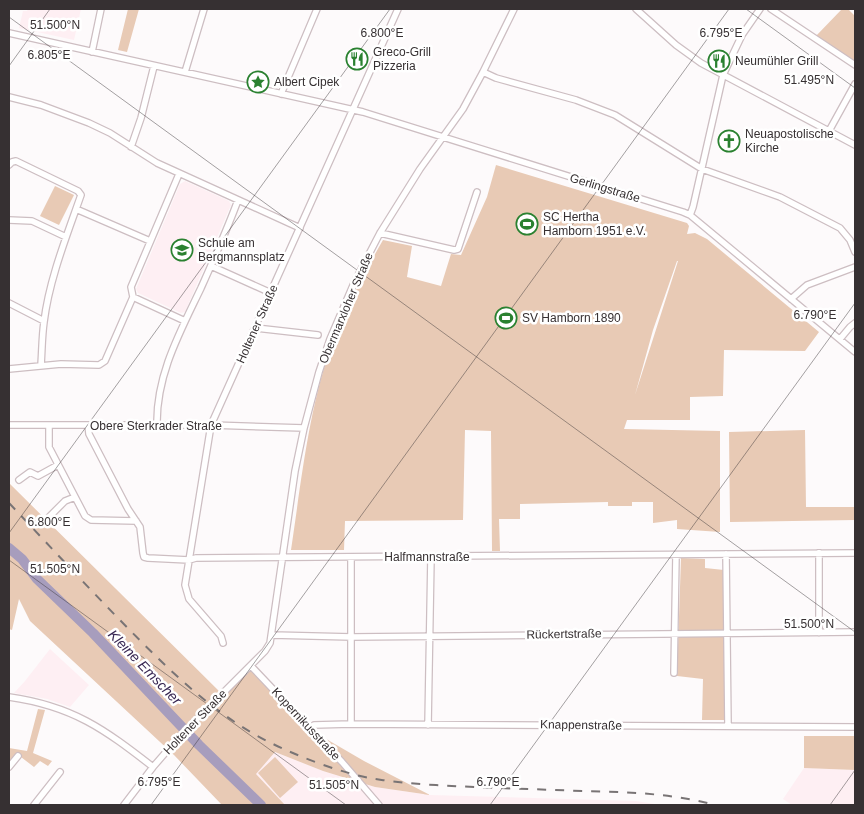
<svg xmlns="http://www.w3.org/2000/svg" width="864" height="814" viewBox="0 0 864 814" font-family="Helvetica,sans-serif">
<rect width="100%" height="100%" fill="#fdfafb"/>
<path fill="#feeff3" d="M28 9H81L74 40 19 28 23 11H27Z
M185 181 229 201 231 205 185 312 181 313 138 293 136 289 180 184Z
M50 649 89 685 70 707 47 699 14 693 25 681Z
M275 752 323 771 375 787 430 795 636 801 661 805H285L255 774Z
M804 768 855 770V805H792L783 799Z"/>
<path fill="#e8cab5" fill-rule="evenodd" d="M128 9H139L127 52 118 50Z
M842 9H848L855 16V63L815 37Z
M496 165 687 223 689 226 687 234 695 233 707 239 819 332 805 351 724 350 723 396 690 397V420H627L624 429 720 431V532L677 529V520L653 523V502H632V506H608V502L520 504V519H499L500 551H492L491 431 465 430 463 520 345 521 344 550H291C301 484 309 404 333 342 347 306 364 273 383 240L412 246 407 277 441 286 451 254 461 255 487 197ZM677 261H678L635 395 653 330Z
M55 186 74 195 59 225 40 216Z
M805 430 806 507H855V520L730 522 729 432Z
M9 483 222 694 251 666 309 729 364 761 430 795 375 787 323 771 275 752 256 774 285 805H222L174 755 30 621 19 599 12 630 9 629Z
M681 558 705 559V568L724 570V720H702L703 679 677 676Z
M38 709 45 710 33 753 52 761 48 766 40 761 34 767 17 754 10 762 9 761V748L27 751Z
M804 736H855V770L804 768Z
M275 757 298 782 280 798 258 773Z"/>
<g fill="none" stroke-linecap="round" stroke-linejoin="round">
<path stroke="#a79dbd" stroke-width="10" d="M9 548 22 559 37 579 93 633 199 745 261 805"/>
<g stroke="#cdbec2" stroke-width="8">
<path id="minor" d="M636 9 676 45 701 63 855 145
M771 9 855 65
M9 33 363 112 683 212 690 215 855 352
M92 52 101 9
M185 72 204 9
M483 72 496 78 576 100 615 115 702 169 780 197 840 228 850 240 855 252
M281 94 317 9
M9 97 41 105 89 123 110 133 157 163 300 228
M829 131 855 84
M131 147 141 118 154 66
M9 165 12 162 16 161 78 191 81 195C67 235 49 280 44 322 42 336 42 351 41 365
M76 209 150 241
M690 215 693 207 723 75 742 35 760 9
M9 220 32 221 66 237
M380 233 454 250 458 249 477 192
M211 266 271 293
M133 297 185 321
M791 299 807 285 855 267
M9 303 44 321
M256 328 318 335
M840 339 850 327 855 323
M9 369 61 364 99 365 105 361 133 297 131 287 179 174
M9 425H211L304 428
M88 425 89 434 128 509 140 527 143 553 144 557 148 558 189 560 196 558 855 553
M157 425C156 375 180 332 201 288 214 259 227 230 238 200
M49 426V447L85 516 91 520 136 521
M19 480 30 472 38 476 58 465
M49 517 65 501 75 497
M726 554 728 726
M819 633V553
M272 635 352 637 855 632
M223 643 221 636 189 599 185 585 211 425 398 9
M251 666 342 762 379 805
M674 673 676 555
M9 697C73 706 104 729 153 767
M351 724V557
M428 725 431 557
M309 729 314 725 351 724 855 727
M9 767 18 756
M34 805 60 772
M124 805 153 767 179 737 265 651 270 643 295 471 304 428 319 372 330 339 354 283 380 233 420 169 463 109 483 72 514 9"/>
</g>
<use href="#minor" stroke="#fff" stroke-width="5.5"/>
<path stroke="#797475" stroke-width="2" stroke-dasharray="9 9" stroke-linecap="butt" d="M9 503C44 540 79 578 115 615 162 663 210 713 271 743 299 757 344 774 375 779 395 782 415 784 436 785 484 788 533 789 582 791 626 792 671 793 715 805"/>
</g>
<path fill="none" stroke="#363032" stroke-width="1" stroke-opacity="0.45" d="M746 9 855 88M9 17 855 632M9 66 50 9M9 533 390 9M9 560 346 805M151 805 729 9M490 805 855 303M830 805 855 770"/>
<defs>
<g id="restaurant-ring" transform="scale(1.125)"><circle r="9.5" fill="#fff" stroke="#2a8130" stroke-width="1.5"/><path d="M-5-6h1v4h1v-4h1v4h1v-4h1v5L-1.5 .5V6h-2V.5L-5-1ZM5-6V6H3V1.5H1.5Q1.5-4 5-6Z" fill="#2a8130"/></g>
<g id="sight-ring" transform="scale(1.125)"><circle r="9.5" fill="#fff" stroke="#2a8130" stroke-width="1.5"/><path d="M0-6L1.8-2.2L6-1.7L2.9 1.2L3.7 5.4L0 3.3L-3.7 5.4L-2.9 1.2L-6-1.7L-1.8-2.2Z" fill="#2a8130"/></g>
<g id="church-ring" transform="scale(1.125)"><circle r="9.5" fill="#fff" stroke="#2a8130" stroke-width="1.5"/><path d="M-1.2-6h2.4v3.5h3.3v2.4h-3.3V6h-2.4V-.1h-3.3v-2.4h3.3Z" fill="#2a8130"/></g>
<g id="stadium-ring" transform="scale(1.125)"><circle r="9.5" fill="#fff" stroke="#2a8130" stroke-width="1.5"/><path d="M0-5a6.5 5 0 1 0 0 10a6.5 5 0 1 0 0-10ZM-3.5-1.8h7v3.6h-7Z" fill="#2a8130"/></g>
<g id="school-ring" transform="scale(1.125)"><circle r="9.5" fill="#fff" stroke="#2a8130" stroke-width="1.5"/><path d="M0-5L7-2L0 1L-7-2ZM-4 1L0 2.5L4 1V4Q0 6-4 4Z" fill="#2a8130"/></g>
</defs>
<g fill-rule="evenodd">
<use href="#restaurant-ring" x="357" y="59"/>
<use href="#restaurant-ring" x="719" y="61"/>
<use href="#sight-ring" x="258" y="82"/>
<use href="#church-ring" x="729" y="141"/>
<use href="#stadium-ring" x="527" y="224"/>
<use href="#school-ring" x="182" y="250"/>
<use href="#stadium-ring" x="506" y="318"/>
</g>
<g text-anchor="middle" stroke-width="5" stroke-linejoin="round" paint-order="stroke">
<g font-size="12" fill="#363032" stroke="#fff" text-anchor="start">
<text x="373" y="56">Greco-Grill<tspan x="373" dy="14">Pizzeria</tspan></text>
<text x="735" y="65">Neumühler Grill</text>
<text x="274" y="86">Albert Cipek</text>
<text x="745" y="138">Neuapostolische<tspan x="745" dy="14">Kirche</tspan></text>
<text x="543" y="221">SC Hertha<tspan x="543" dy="14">Hamborn 1951 e.V.</tspan></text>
<text x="198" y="247">Schule am<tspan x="198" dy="14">Bergmannsplatz</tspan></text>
<text x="522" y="322">SV Hamborn 1890</text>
</g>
<g font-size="12" fill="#363032" stroke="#fff">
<text transform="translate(605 188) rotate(17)" y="4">Gerlingstraße</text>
<text transform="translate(346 308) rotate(-67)" y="4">Obermarxloher Straße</text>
<text transform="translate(257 324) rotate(-66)" y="4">Holtener Straße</text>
<text x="156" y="430">Obere Sterkrader Straße</text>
<text x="427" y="561">Halfmannstraße</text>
<text transform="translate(564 634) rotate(-1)" y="4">Rückertstraße</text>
<text transform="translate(195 722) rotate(-46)" y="4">Holtener Straße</text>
<text transform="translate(306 724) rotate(47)" y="4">Kopernikusstraße</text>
<text transform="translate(581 725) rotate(1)" y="4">Knappenstraße</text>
</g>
<g font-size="14" font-style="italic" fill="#372652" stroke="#fff">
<text transform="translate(145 667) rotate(46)" y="5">Kleine Emscher</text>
</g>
</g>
<g font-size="12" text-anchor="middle" fill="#363032" stroke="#fff" stroke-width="5" stroke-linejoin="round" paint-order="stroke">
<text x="55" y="29">51.500°N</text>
<text x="382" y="37">6.800°E</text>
<text x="721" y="37">6.795°E</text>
<text x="49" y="59">6.805°E</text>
<text x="809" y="84">51.495°N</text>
<text x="815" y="319">6.790°E</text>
<text x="49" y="526">6.800°E</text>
<text x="55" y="573">51.505°N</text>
<text x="809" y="628">51.500°N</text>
<text x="159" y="786">6.795°E</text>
<text x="498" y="786">6.790°E</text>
<text x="334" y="789">51.505°N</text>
</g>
<rect width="864" height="814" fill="none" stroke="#363032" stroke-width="20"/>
</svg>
